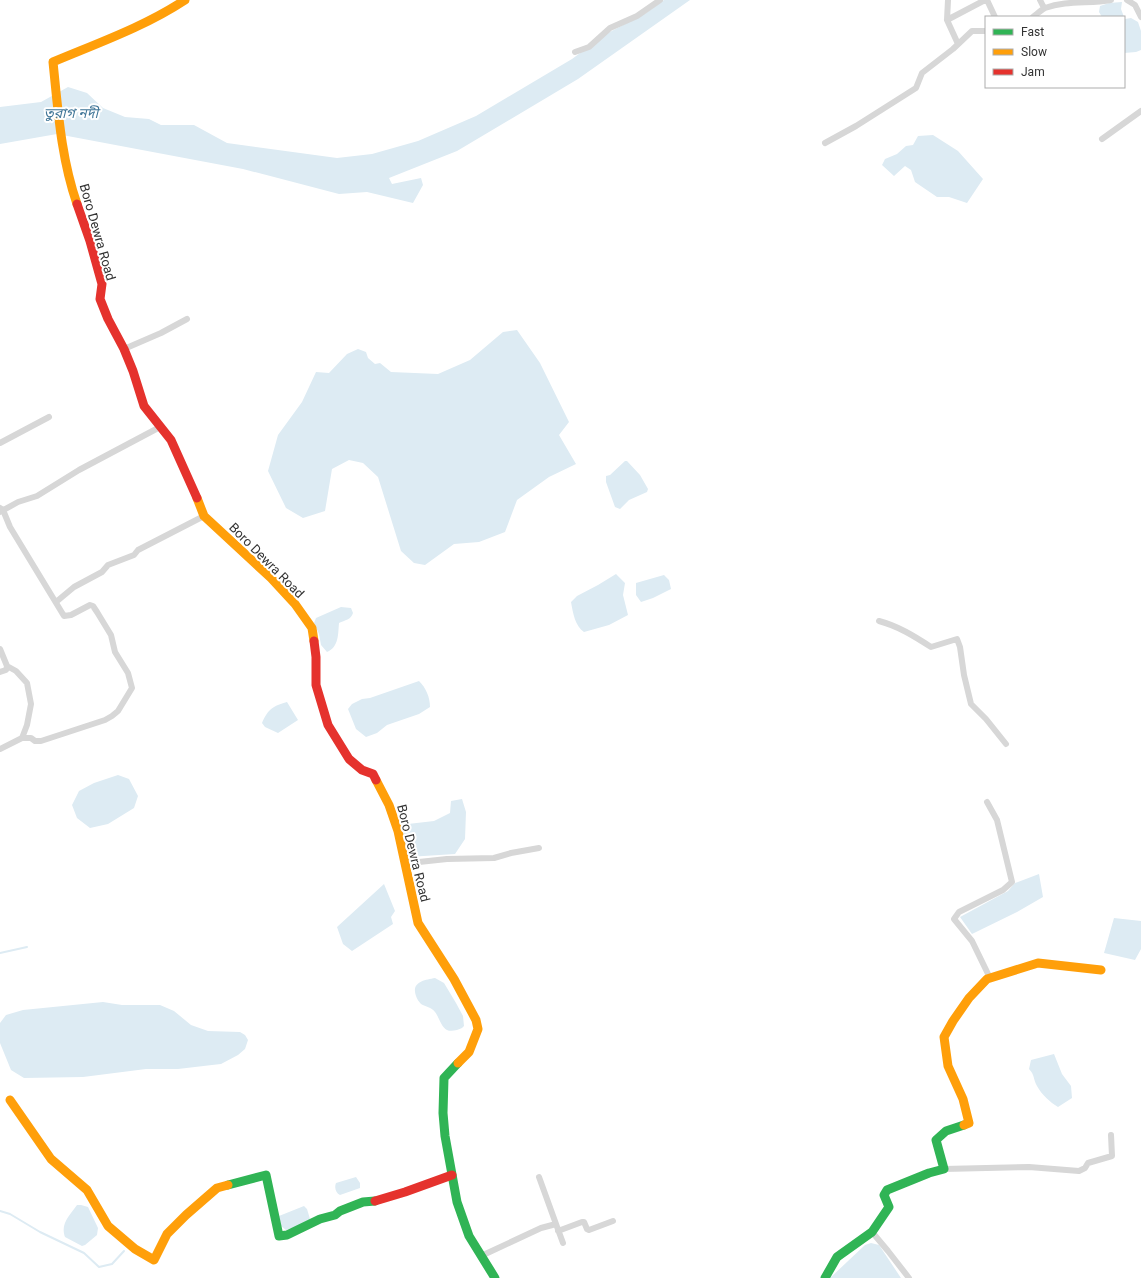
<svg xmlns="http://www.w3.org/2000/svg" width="1141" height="1278" viewBox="0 0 1141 1278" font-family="Roboto,'Noto Sans Bengali',sans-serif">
<rect width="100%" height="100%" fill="#fff"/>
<path fill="#ddebf3" d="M664 0H690L578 79 457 151 389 178 392 184 421 178 423 185 413 203 367 192 339 194 243 169 57 134 0 144V107L41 102 68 87 87 93 103 108 125 117 149 119 161 125H194L227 143 337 158 372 154 418 141 476 116 572 59 606 34 646 13Z
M1122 2 1121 9 1124 17H1102L1099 12 1100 6 1109 3Z
M1124 18 1125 19 1131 18 1138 22 1141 31V50L1136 52 1124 53Z
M933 135 958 151 983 179 967 203 949 197H937L915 182 911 170 905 166 894 176 882 165 885 159 897 154 906 146 913 145 918 136Z
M517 330 540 363 569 422 559 435 576 464 549 477 517 500 505 532 479 542 454 544 425 565 414 563 401 551 378 477 363 463 349 460 332 469 325 511 303 518 286 508 268 471 278 435 302 402 316 372 329 373 347 354 358 349 366 352 368 358 375 364 380 363 391 372 438 374 470 360 503 332Z
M625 461H627L640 475 648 489 647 492 629 500 620 509 615 507 606 482V476L610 475Z
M616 574 625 583 623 595 628 615 609 625 584 632C575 626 573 613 571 602L577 596 598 585Z
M664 575 669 580 671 589 653 598 641 602 636 595V583Z
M341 607 351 608 353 613C351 620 345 620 339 623 338 634 339 647 327 652L321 645 319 634 314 623 316 618Z
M419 681C426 688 430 697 430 707L419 714 387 725 377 733 366 737 356 729 348 709 352 704 362 699 370 698Z
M287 702 298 720 278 733 265 727 262 723C268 709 273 706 287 702Z
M118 775 129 779 138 796 134 808 108 824 90 828 77 818 72 805 79 791 94 783Z
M462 799 466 812 465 839 455 854 408 857 402 834 408 824 434 821 450 813 451 801Z
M1039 874 1043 897 1017 912 972 934 960 917 1008 891 1015 883Z
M384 884 395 911 391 917 393 924 352 951 343 944 337 927Z
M1114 918 1141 921V949L1135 960 1104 953Z
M435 978 444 983 456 1003 463 1016 464 1026 462 1028C458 1030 451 1032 447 1030 441 1027 439 1017 435 1012 431 1007 426 1007 421 1004 419 1002 417 999 416 996 411 982 424 980 435 978Z
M103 1002 122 1005H160L174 1011 191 1025 208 1031 240 1032 245 1035 248 1040 245 1049 238 1055 221 1064 212 1065 178 1069H146L83 1077 24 1078 11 1070 0 1043V1023L6 1015 23 1010Z
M1054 1054 1062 1074 1071 1086 1072 1098 1058 1107C1050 1102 1042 1095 1037 1086 1033 1079 1035 1075 1029 1069L1031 1060Z
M356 1177 360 1183V1188L340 1195C336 1193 334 1188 336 1183Z
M77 1205H81L88 1207 98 1228 97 1235 85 1245 82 1246 65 1237C60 1224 70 1215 77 1205Z
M304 1206 307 1209 310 1219 304 1224 286 1230 281 1226 279 1216Z
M871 1243 879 1245 901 1278H830L865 1245Z"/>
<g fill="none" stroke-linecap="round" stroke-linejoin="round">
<path stroke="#ddebf3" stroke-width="2" d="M0 953 27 947
M0 1211 10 1214 40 1232 84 1253 99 1267 112 1264 124 1251"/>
<path stroke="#d7d7d7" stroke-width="6" d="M948 0 947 20 958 44
M987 0 995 17
M1040 0 1044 8
M1127 0 1135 5 1141 17
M1033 17C1037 14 1041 10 1045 8 1067 0 1089 4 1111 0
M947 20 985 0
M575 52 589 47 610 28 637 16 660 0
M1102 139 1141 111
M825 143 856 126 916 88 922 73 953 49 972 31H986
M124 349 161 333 187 319
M0 443 49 417
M0 508 3 510 10 527 64 616 71 615 90 605 93 606 97 612 111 635 115 652 128 673 132 688 118 711 112 716 105 720 41 741H35L31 738H22
M0 512 18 502 37 496 79 470 160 427
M56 602 74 587 102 572 108 565 134 555 138 550 204 516
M879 621C898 626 914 636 931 647L957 639 960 647 964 675 971 704 986 719 1006 744
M0 649 7 666 16 671 27 683 31 704 27 725 22 738 0 749
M0 672 6 670 7 666
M987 802 997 820 1012 882 1003 890 959 912 954 919 972 941 990 978
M404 858 419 862 447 859 494 858 511 853 539 848
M944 1169 1029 1167 1079 1171 1085 1168 1088 1163 1112 1156 1111 1135
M539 1177 556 1224
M558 1231 582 1222H584L587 1229 589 1230 613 1221
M872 1232 888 1251 909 1278
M481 1256 541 1228 556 1224 563 1243"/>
<path stroke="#30b455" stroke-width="9" d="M458 1063 444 1078 443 1113 445 1136 457 1202 469 1236 495 1278
M228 1185 266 1175 279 1236 287 1235 320 1219 335 1215 340 1211 363 1202 375 1201
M825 1278 837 1257 872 1232 889 1207 884 1195 887 1190 929 1173 944 1169 936 1140 946 1131 964 1125"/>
<path stroke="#ff9f0a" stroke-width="9" d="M77 204C61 158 58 110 53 62 98 43 144 27 185 0
M197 498 204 516 271 578 295 604 312 628 314 641
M376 780 389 805 398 831 418 923 454 979 476 1020 478 1029 469 1052 458 1063
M10 1100 51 1159 87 1190 108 1226 135 1249 154 1260 167 1234 186 1215 217 1188 228 1185
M964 1125 969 1123 963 1099 948 1066 944 1037 953 1021 969 998 987 979 1038 963 1101 970"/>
<path stroke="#e5322d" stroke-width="9" d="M77 204 90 241 102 284 100 299 108 319 124 349 133 371 144 406 171 440 197 498
M314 641 316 657V685L328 725 349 759 362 770 373 774 376 780
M375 1201 405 1192 452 1175"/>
</g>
<g text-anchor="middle" stroke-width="4" stroke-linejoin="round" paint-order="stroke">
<g font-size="13" fill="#333" stroke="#fff">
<text transform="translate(98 232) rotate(74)" y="5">Boro Dewra Road</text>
<text transform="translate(267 560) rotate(45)" y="5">Boro Dewra Road</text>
<text transform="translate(414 853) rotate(76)" y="5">Boro Dewra Road</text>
</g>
<g font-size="14" font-style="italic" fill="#3f7597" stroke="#fff">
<text x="71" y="118">তুরাগ নদী</text>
</g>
</g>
<rect x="985" y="16" width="140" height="72" fill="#ffffff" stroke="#adadad"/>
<rect x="993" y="29" width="20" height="6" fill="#30b455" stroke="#adadad"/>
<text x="1021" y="36" font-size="12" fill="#333333">Fast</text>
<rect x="993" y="49" width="20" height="6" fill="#ff9f0a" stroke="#adadad"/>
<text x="1021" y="56" font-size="12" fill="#333333">Slow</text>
<rect x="993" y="69" width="20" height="6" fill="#e5322d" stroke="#adadad"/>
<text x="1021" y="76" font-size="12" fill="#333333">Jam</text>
</svg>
